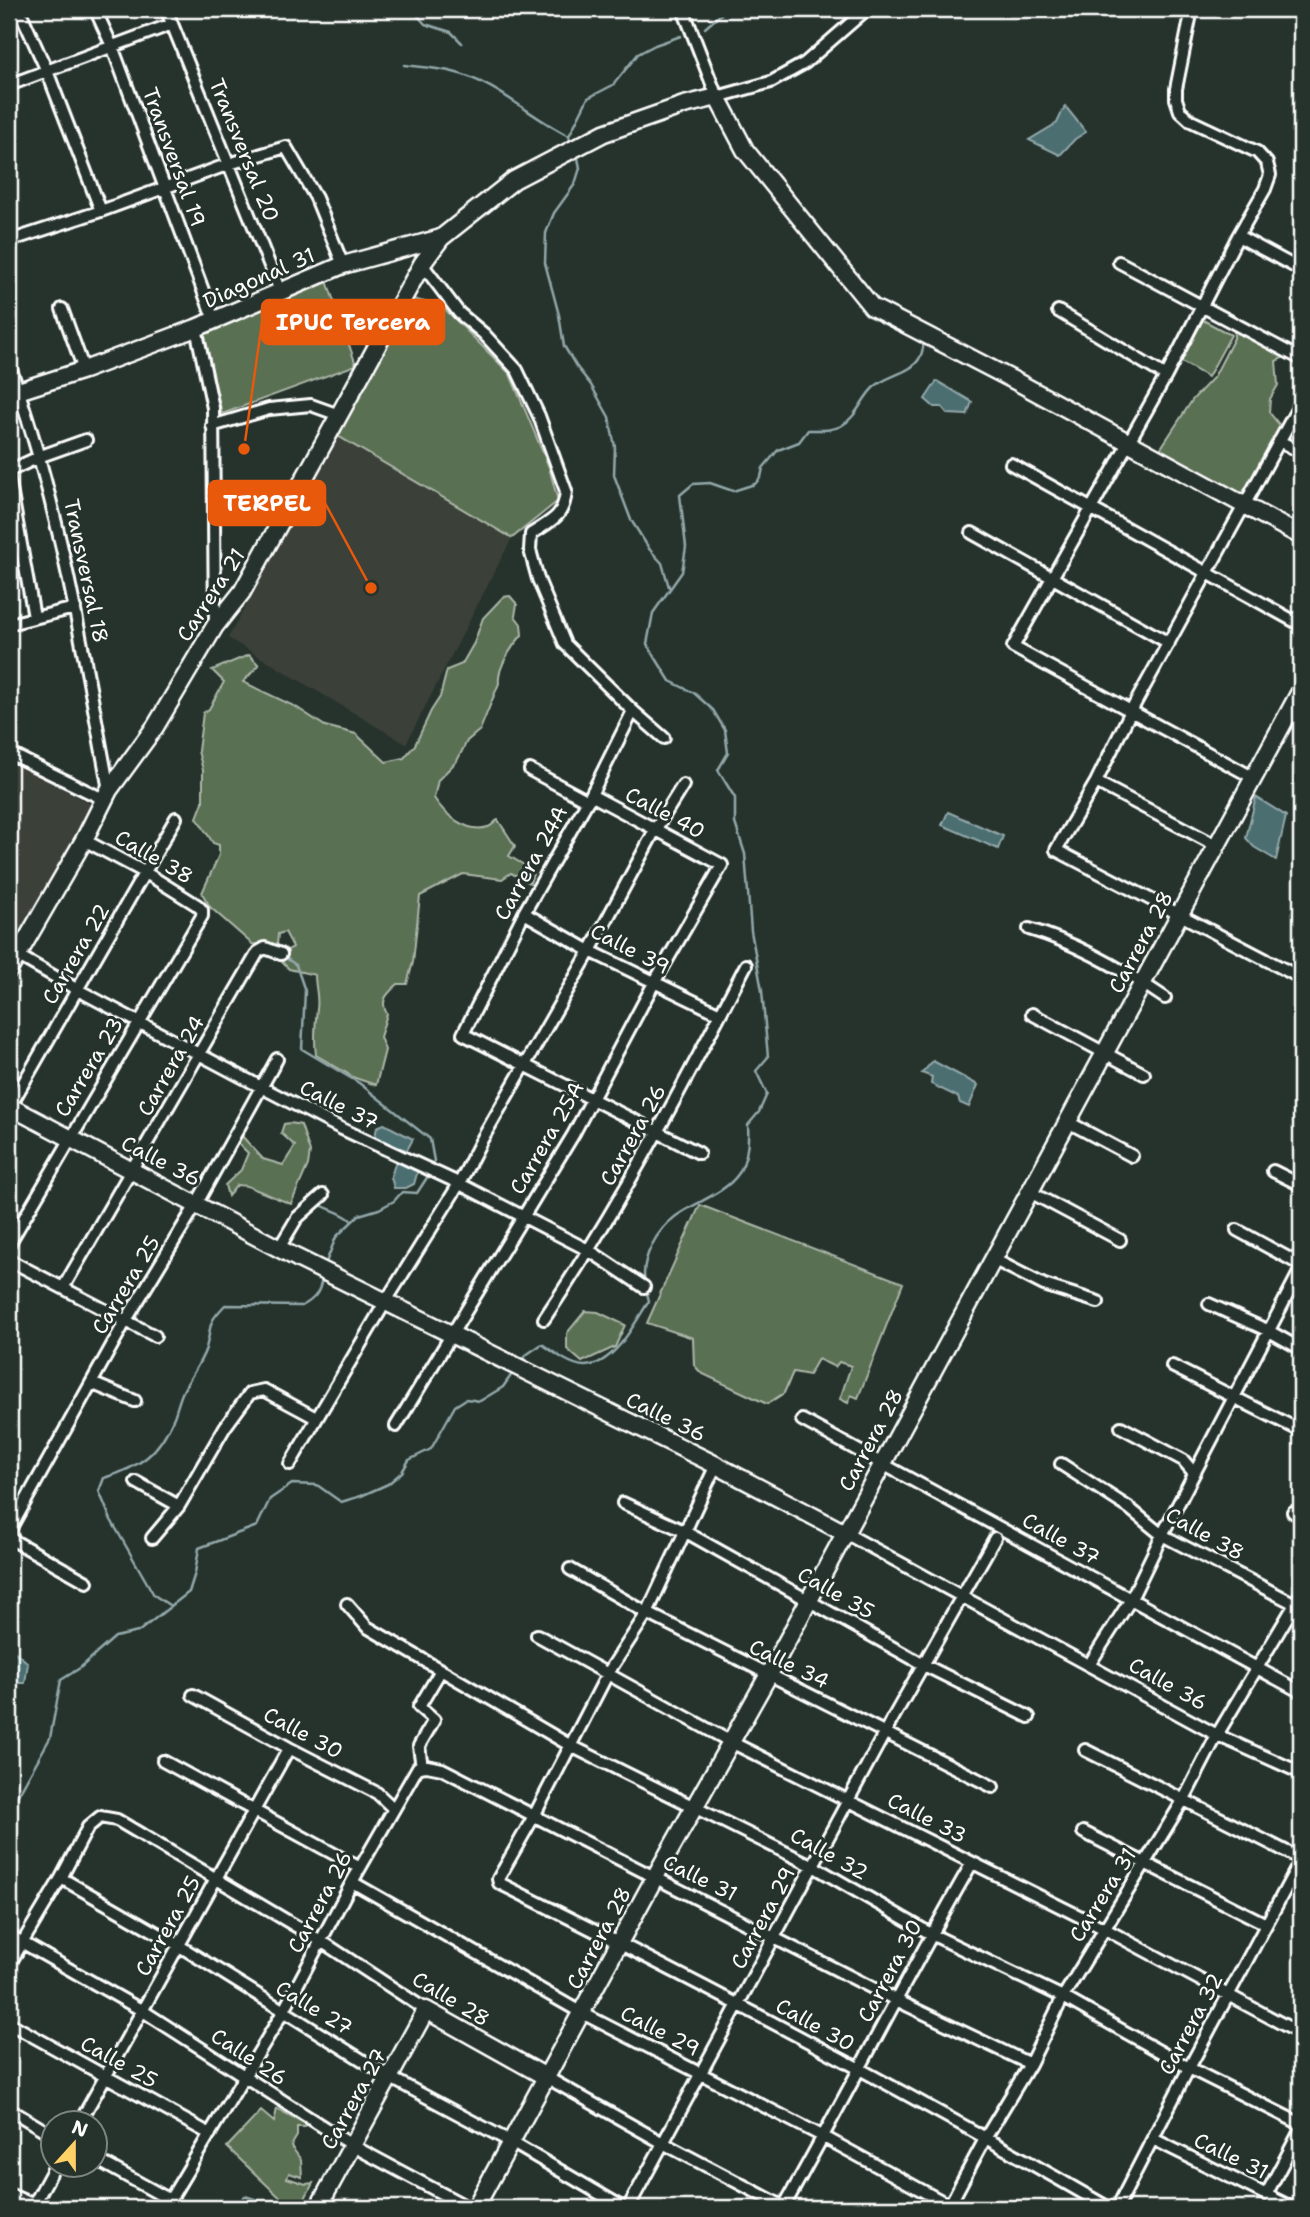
<svg xmlns="http://www.w3.org/2000/svg" width="1310" height="2217" viewBox="0 0 1310 2217" font-family="'Shantell Sans',sans-serif">
<rect width="100%" height="100%" fill="#26332d"/>
<filter id="ink" filterUnits="userSpaceOnUse"><feTurbulence type="fractalNoise" baseFrequency=".0143" numOctaves="2"/><feDisplacementMap in="SourceGraphic" scale="14" xChannelSelector="R" yChannelSelector="G"/><feConvolveMatrix kernelMatrix="1 2 1 2 8 2 1 2 1" color-interpolation-filters="sRGB"/></filter>
<g filter="url(#ink)">
<path fill="#3a4038" d="M338 436 512 538 406 744 228 638Z
M9 760 95 806 9 956Z"/>
<path fill="#5a6f53" stroke="#acb7a9" stroke-width="2" d="M327 281 356 365 222 414 203 331Z
M413 299 443 307 510 374 549 467 558 501 512 538 338 436 354 399Z
M1203 320 1231 335 1208 377 1180 361Z
M1234 324 1291 354 1276 361 1278 385 1270 399 1269 412 1281 427 1274 447 1242 502 1157 454 1193 399 1214 377 1234 338Z
M510 596 517 604 515 616 521 624 522 635C512 646 497 668 499 683L480 730 467 741 457 761 438 780 434 798C444 814 467 834 488 827 492 826 494 822 498 820L515 846 509 856 534 871 530 883 511 873 502 879 463 874 420 896 413 962 407 984H398C388 993 379 1000 387 1014L380 1037 385 1050 376 1085 355 1078 316 1055C314 1039 315 1025 317 1009 319 997 315 987 315 975L289 969 281 961 286 951 293 947 285 932 278 934 277 945 252 944 210 907 202 893 219 855V845L213 843 197 818 203 802V770L198 751 203 713 209 709 224 682 212 670 249 655 259 665 243 682 296 707 325 726 356 734 386 762 404 758 415 745 431 711 440 697 447 670 462 664 474 643 483 618 503 597Z
M290 1123 301 1125 310 1152 308 1165 291 1204 247 1186 237 1185 228 1196 225 1185 241 1170 248 1153 237 1142 241 1135 263 1159 283 1165 295 1146 281 1133 284 1124Z
M700 1205 903 1283 858 1398 851 1395 848 1403 840 1399 851 1366 839 1362 835 1367 818 1359 809 1375 793 1372 784 1393 767 1404 701 1373 694 1365 693 1338 647 1323Z
M585 1311 598 1312 625 1325 615 1347 582 1362 567 1349V1333Z
M277 2109 307 2124 305 2127H297V2136L291 2146 301 2160 302 2177 289 2173 287 2178 306 2184 313 2183 300 2208H291L227 2147 261 2111 274 2122Z"/>
<path fill="#4b6e71" stroke="#93a8aa" stroke-width="2" d="M1065 106 1086 132 1075 139 1060 155 1029 140 1057 123Z
M937 381 972 402 967 415 948 414 942 407H934L925 399Z
M1256 797 1286 816 1276 860 1254 847 1246 838Z
M948 812 1003 836 998 849 942 825Z
M933 1061 978 1085 969 1107 960 1103 958 1097 931 1084 932 1077 922 1073Z
M384 1124 413 1139 407 1150 374 1142 377 1127Z
M397 1157 418 1170 414 1184 406 1188H394L391 1177Z
M9 1647 28 1663 25 1683H18L9 1677Z"/>
<g fill="none" stroke-linecap="round" stroke-linejoin="round">
<path stroke="#93a8aa" stroke-width="2.5" d="M412 9 425 24 451 32 462 43
M705 28 727 9
M404 65C420 67 438 68 453 72 496 82 530 117 569 136
M570 140 569 136 588 98 613 85 638 54 655 45 681 36
M578 158 580 168 575 184 554 213 546 233 545 263 559 315 564 346 576 366 591 385 609 417 615 447 614 475 631 520 650 550 662 563 669 587
M283 956 296 965 305 991 302 1049 359 1083 430 1139 434 1161 432 1167
M319 1204C331 1211 342 1212 352 1221
M325 1265 336 1237 359 1215 379 1209 394 1201 402 1192 417 1193 430 1173
M645 1283C640 1259 657 1230 676 1216 695 1202 725 1194 739 1173 747 1159 749 1140 748 1125L759 1112 767 1094 756 1071 768 1057 762 991 751 931 745 854 735 823V798L718 770 728 753 725 730 713 710 694 693 670 681 647 644 653 613 682 572 686 547 680 495 693 484 710 483 733 491 755 484 761 477 763 468 778 450 799 442 808 430C820 430 831 431 841 426 857 417 861 400 873 388 886 375 910 374 919 359 922 355 923 348 924 343
M520 1363 526 1355 542 1344C553 1352 571 1366 585 1366 615 1365 635 1322 649 1301L646 1289
M169 1605 154 1595 111 1520 99 1491 104 1478C140 1467 159 1454 174 1417 177 1409 179 1400 183 1391 190 1377 201 1363 206 1348 213 1324 205 1326 225 1305L302 1306C315 1299 320 1292 322 1278
M9 1806 17 1797 50 1738 61 1680 80 1668 115 1637 138 1632 189 1592 195 1573 199 1548 257 1526 270 1499 292 1484 317 1485 341 1502 361 1496 388 1484 402 1472 409 1460 431 1449 455 1406 466 1399 480 1401 503 1387 514 1371
M232 2208 245 2196 283 2208"/>
<g stroke="#fff" stroke-width="16">
<path id="street" d="M19 9 47 71 101 211
M95 9 112 46 214 320
M166 9 280 291
M683 9 717 97 771 82 805 63 867 9
M1192 9 1176 89V99L1180 111 1191 121 1257 152 1267 163 1270 175 1265 189 1238 236 1166 376 1013 647 1254 778
M1293 9 1301 13
M9 85 172 24
M1238 236 1301 270
M9 241 101 211 229 164 286 147 316 198 343 265
M1119 262 1301 359
M422 264 459 313 484 334 517 370 539 416 566 491C564 517 552 520 531 534L530 550 538 579 565 644 633 711 664 738
M62 309 84 370
M1058 311 1166 376
M196 328 213 408 215 626
M9 364C59 501 82 646 109 790
M1301 402 1131 711 1096 782 1056 850 1301 978
M212 426 269 409 311 405 339 415
M1279 441 1301 452
M1011 464 1301 625
M9 471 41 456 86 440
M9 478 34 617
M972 533 1169 643
M9 624 75 608
M633 711 591 795 524 913 463 1034 699 1153
M9 753 105 800
M530 770 588 801
M1096 782 1217 846
M524 913 590 951 720 1014
M1029 929C1077 943 1124 970 1165 998
M17 955 78 990 261 1087 342 1129 452 1180 590 1251 644 1287
M1032 1014 1144 1074
M9 1108 176 818
M1068 1122 1132 1156
M1273 1171 1301 1185
M1030 1192 1120 1240
M1237 1230 1301 1265
M9 1244 202 916V910L197 905 146 873 84 840
M279 1248 297 1218 323 1195
M993 1259 1044 1285 1098 1302
M9 1260 155 1336
M63 1288 258 952 265 948 281 954
M1209 1304 1269 1331 1301 1349
M544 1319C620 1206 683 1086 746 965
M1172 1366 1301 1431
M91 1383 135 1401
M802 1420 1301 1692
M396 1426 573 1135 654 983 722 865 591 795
M1121 1427 1183 1460 1194 1473
M290 1464 386 1301 459 1184 480 1143 590 951 655 830 683 785
M1061 1464 1129 1508 1162 1535 1301 1607
M716 1465 647 1613 608 1673 534 1816 498 1879 499 1883C705 1985 910 2093 1109 2208
M136 1482 179 1506
M623 1503 684 1531 924 1665 1029 1717
M1293 1512 1301 1517
M9 1531 125 1322 193 1210 277 1059
M845 1533 1217 1735 1301 1773
M9 1538 87 1582
M152 1538 179 1506 225 1427 250 1393 264 1390 316 1418
M570 1569 647 1613 993 1787
M347 1604 367 1627 571 1746 813 1866 931 1934 1063 1997 1189 2068 1301 2124
M537 1635 731 1742 1105 1929 1301 2034
M1089 1665 1131 1599 1162 1535 1301 1269
M193 1695 289 1748 377 1793 393 1808
M1085 1750 1301 1859
M163 1761 360 1868
M422 1767 419 1746 434 1720 419 1707 441 1670
M1083 1832 1266 1924
M61 1878 178 1945 391 2078 511 2142 624 2208
M352 1882 582 2013 824 2137 954 2208
M9 1935 143 2011 353 2146 469 2208
M9 1965 61 1878 88 1827 100 1817 117 1820 321 1941 426 2010
M9 2023 210 2134
M546 2077 663 2143 786 2208
M9 2109 52 2135
M80 2122 289 1748
M1153 2139 1293 2208
M94 2158 170 2200 180 2208
M9 2194 32 2204 38 2197 56 2164
M1266 2195 1301 2129
M165 2208 283 2012 352 1882 418 1767 427 1766 442 1769 896 2000 1030 2064
M628 2208 885 1732 995 1538
M783 2208C848 2094 906 1977 972 1863
M948 2208 986 2137 1030 2064 1063 1997 1184 1799 1217 1735 1301 1594
M1117 2208 1189 2068 1301 1860"/>
</g>
<g stroke="#fff" stroke-width="21">
<path id="secondary" d="M9 394 84 370 196 328 343 265 441 238 514 180 604 133 684 105 717 97 745 150 872 307 1021 384 1301 536
M9 970 84 840 109 790 155 727 215 626 242 592 422 264 441 238
M9 1106 297 1258 716 1465 845 1533
M318 2208 426 2010 546 2077
M475 2208 655 1877 768 1676 1301 690"/>
</g>
<use href="#street" stroke="#26332d" stroke-width="10"/>
<use href="#secondary" stroke="#26332d" stroke-width="16"/>
</g>
</g>
<g text-anchor="middle" stroke-width="6" stroke-linejoin="round" paint-order="stroke">
<g font-size="21" fill="#fff" stroke="#26332d">
<text transform="translate(244 150) rotate(68)" y="7">Transversal 20</text>
<text transform="translate(174 157) rotate(70)" y="7">Transversal 19</text>
<text transform="translate(259 278) rotate(-24)" y="7">Diagonal 31</text>
<text transform="translate(86 571) rotate(78)" y="7">Transversal 18</text>
<text transform="translate(211 595) rotate(-57)" y="7">Carrera 21</text>
<text transform="translate(665 813) rotate(28)" y="7">Calle 40</text>
<text transform="translate(154 857) rotate(30)" y="7">Calle 38</text>
<text transform="translate(531 863) rotate(-61)" y="7">Carrera 24A</text>
<text transform="translate(1141 942) rotate(-62)" y="7">Carrera 28</text>
<text transform="translate(630 949) rotate(27)" y="7">Calle 39</text>
<text transform="translate(76 954) rotate(-60)" y="7">Carrera 22</text>
<text transform="translate(171 1066) rotate(-60)" y="7">Carrera 24</text>
<text transform="translate(89 1067) rotate(-59)" y="7">Carrera 23</text>
<text transform="translate(339 1105) rotate(27)" y="7">Calle 37</text>
<text transform="translate(633 1135) rotate(-61)" y="7">Carrera 26</text>
<text transform="translate(547 1138) rotate(-60)" y="7">Carrera 25A</text>
<text transform="translate(161 1161) rotate(27)" y="7">Calle 36</text>
<text transform="translate(126 1285) rotate(-59)" y="7">Carrera 25</text>
<text transform="translate(666 1417) rotate(26)" y="7">Calle 36</text>
<text transform="translate(871 1440) rotate(-62)" y="7">Carrera 28</text>
<text transform="translate(1205 1534) rotate(29)" y="7">Calle 38</text>
<text transform="translate(1061 1539) rotate(29)" y="7">Calle 37</text>
<text transform="translate(836 1593) rotate(29)" y="7">Calle 35</text>
<text transform="translate(789 1664) rotate(26)" y="7">Calle 34</text>
<text transform="translate(1168 1684) rotate(29)" y="7">Calle 36</text>
<text transform="translate(303 1733) rotate(28)" y="7">Calle 30</text>
<text transform="translate(927 1818) rotate(27)" y="7">Calle 33</text>
<text transform="translate(829 1854) rotate(29)" y="7">Calle 32</text>
<text transform="translate(700 1878) rotate(26)" y="7">Calle 31</text>
<text transform="translate(1103 1895) rotate(-58)" y="7">Carrera 31</text>
<text transform="translate(320 1902) rotate(-62)" y="7">Carrera 26</text>
<text transform="translate(763 1918) rotate(-62)" y="7">Carrera 29</text>
<text transform="translate(168 1926) rotate(-61)" y="7">Carrera 25</text>
<text transform="translate(599 1938) rotate(-62)" y="7">Carrera 28</text>
<text transform="translate(890 1971) rotate(-62)" y="7">Carrera 30</text>
<text transform="translate(451 1999) rotate(31)" y="7">Calle 28</text>
<text transform="translate(314 2008) rotate(31)" y="7">Calle 27</text>
<text transform="translate(1191 2024) rotate(-62)" y="7">Carrera 32</text>
<text transform="translate(815 2025) rotate(29)" y="7">Calle 30</text>
<text transform="translate(660 2031) rotate(27)" y="7">Calle 29</text>
<text transform="translate(249 2057) rotate(33)" y="7">Calle 26</text>
<text transform="translate(119 2062) rotate(29)" y="7">Calle 25</text>
<text transform="translate(354 2099) rotate(-61)" y="7">Carrera 27</text>
<text transform="translate(1231 2156) rotate(26)" y="7">Calle 31</text>
</g>
</g>
<path fill="none" stroke="#e8590c" stroke-width="2.5" d="M244 449L262 322M371 588L325 503"/>
<g fill="#e8590c" stroke="#26332d" stroke-width="2.5">
<circle cx="244" cy="449" r="7"/>
<circle cx="371" cy="588" r="7"/>
</g>
<g fill="#e8590c" stroke="#e8590c" stroke-width="2.5">
<rect x="262" y="300" width="182" height="44" rx="7"/>
<rect x="209" y="481" width="116" height="44" rx="7"/>
</g>
<g font-size="23" text-anchor="middle" font-weight="bold" fill="#fff">
<text x="353" y="330">IPUC Tercera</text>
<text x="267" y="511">TERPEL</text>
</g>
<rect width="1310" height="2217" fill="none" stroke="#26332d" stroke-width="35"/>
<rect x="18" y="18" width="1275" height="2182" fill="none" stroke="#fff" stroke-width="2.5" filter="url(#ink)"/>
<g transform="translate(74 2144) rotate(21)"><circle r="33" fill="#26332d" stroke="#7d8581" stroke-width="2"/>
<path d="M0-5L12 26L0 18L-12 26Z" fill="#ffd166"/>
<text y="-10" font-size="19" font-weight="bold" text-anchor="middle" fill="#ffffff">N</text>
</g>
</svg>
